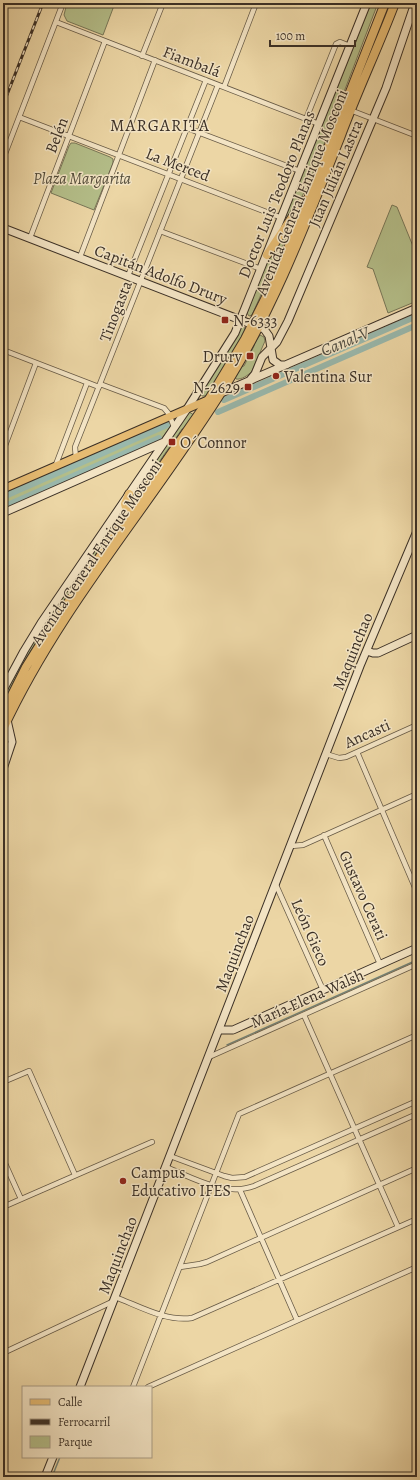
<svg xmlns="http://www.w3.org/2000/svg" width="420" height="1480" viewBox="0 0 420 1480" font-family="Alegreya,serif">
<rect width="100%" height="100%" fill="#ecd6a5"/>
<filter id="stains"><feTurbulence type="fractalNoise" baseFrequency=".005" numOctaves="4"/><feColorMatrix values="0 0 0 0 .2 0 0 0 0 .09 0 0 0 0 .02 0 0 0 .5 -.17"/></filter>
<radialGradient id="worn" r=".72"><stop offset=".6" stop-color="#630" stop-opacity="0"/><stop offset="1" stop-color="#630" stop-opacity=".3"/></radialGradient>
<path fill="#b4be89" stroke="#787758" d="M67 3H115L103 35 67 21 64 15Z
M371 3H378L308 186 276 240Z
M71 143H75L110 157 113 159V163L94 210 51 193 69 146Z
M392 205 397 207 417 256V301L388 313 373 269 367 267Z
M291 227 252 315 249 316 247 313 269 257Z
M241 326 245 328V331L207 395 204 396H202L201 392Z
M260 335 264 337 265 341 252 371C249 375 241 380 236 379L235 377 240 367 244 366 254 346V344Z
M189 412 194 415 186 428 182 429 129 505 128 500 187 414Z
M166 421 169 423 170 427 160 441 3 510V492Z
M122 509 124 513 45 628 22 666 3 703V695L26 651Z"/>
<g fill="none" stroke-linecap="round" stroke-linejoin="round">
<path stroke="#738276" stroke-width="1.5" d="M227 1045 417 960
M52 1477 60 1457"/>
<path stroke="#99b8ac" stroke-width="6" d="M224 400 417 316
M218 412 417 325
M3 497 167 425
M3 507 159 438"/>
<g stroke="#675a46" stroke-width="6">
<path id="street" d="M56 22 319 124
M142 56 163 3
M224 87 255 6
M350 110 417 136
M19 117 282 218
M306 119 336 44 340 42 350 46
M187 128 300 171
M3 159 63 3
M160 231 261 269
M30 238 105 41
M80 257 155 60
M128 276 206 80
M3 350 99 387
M100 384 164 408 169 414 174 427
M3 451 36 363
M76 458 75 447 218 85
M55 467 87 383
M357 752 417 892
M326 754 339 758 346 757 417 725
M324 835 380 964
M291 846 303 845 417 794
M276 885 323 990
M304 1015 398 1227
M209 1057 417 964
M3 1082 29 1071 75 1175
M170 1156 224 1176 232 1178 245 1177 417 1101
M3 1159 21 1199
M166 1167C193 1178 225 1197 254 1186L417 1114
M240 1190 297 1320
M3 1207 152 1142
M180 1267 200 1264 207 1262 417 1168
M115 1297C139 1306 166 1322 192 1318L417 1219
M3 1353 114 1301
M133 1387 239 1114 417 1035
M148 1387 417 1267"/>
</g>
<g stroke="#3b3026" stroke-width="9">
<path id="secondary" d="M3 228 264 329 269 336 273 360 280 365H286
M250 380 255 374 262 357 277 342 288 321 386 88 415 3
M221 393 417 308
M3 513 164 442
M367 651 373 653H378L417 635
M3 690 24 651 41 623 187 409 235 333 367 3
M3 769 12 742 7 720
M220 1030H233L417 948
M80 1387 360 666 417 531
M45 1477 53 1457"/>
</g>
<g stroke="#3b3026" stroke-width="9">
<path id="primary" d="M3 489 210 399"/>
</g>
<g stroke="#3b3026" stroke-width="10">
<path id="highway" d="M267 255 303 201
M128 515 125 504 129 494
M3 713 26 667 49 630 209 399 245 339 267 295 293 237 385 3
M3 729C62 602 157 498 229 380 276 303 307 220 340 138 357 92 378 48 395 3"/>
</g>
<use href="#street" stroke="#f3e4c4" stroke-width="4.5"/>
<use href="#secondary" stroke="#f3e4c4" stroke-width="7"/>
<use href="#primary" stroke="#e6bb72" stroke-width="7"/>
<use href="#highway" stroke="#e6bb72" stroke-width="8"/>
<g stroke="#3b3026" stroke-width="3">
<path id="rail" d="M3 105 43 3"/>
</g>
<use href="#rail" stroke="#f3e4c4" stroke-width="1.5" stroke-dasharray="4.5" stroke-linecap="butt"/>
</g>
<g fill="#8f2418" stroke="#f3e4c4" stroke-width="1.5">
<rect x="221" y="316" width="8" height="8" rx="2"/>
<rect x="246" y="352" width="8" height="8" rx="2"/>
<circle cx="276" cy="376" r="4"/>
<rect x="244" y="383" width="8" height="8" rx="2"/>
<rect x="168" y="438" width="8" height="8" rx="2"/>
<circle cx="123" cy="1181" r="4"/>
</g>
<g text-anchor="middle" stroke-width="3" stroke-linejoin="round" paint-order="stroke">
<g font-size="16" fill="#3b3026" stroke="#f3e4c4">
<text transform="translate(192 61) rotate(21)" y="6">Fiambalá</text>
<text transform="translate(56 135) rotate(-69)" y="6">Belén</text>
<text transform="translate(178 164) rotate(21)" y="6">La Merced</text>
<text transform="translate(335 173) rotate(-67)" y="6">Juan Julián Lastra</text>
<text transform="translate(301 192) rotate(-68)" y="6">Avenida General Enrique Mosconi</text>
<text transform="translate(276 194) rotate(-68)" y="6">Doctor Luis Teodoro Planas</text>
<text transform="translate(161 274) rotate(21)" y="6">Capitán Adolfo Drury</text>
<text transform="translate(115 311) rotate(-69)" y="6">Tinogasta</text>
<text transform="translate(96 552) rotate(-56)" y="6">Avenida General Enrique Mosconi</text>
<text transform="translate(352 651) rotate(-68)" y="6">Maquinchao</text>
<text transform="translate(367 733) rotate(-24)" y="6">Ancasti</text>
<text transform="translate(364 895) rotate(66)" y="6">Gustavo Cerati</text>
<text transform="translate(311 932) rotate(66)" y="6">León Gieco</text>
<text transform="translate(234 953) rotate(-69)" y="6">Maquinchao</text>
<text transform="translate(307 998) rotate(-24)" y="6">María Elena Walsh</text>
<text transform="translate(117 1255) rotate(-69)" y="6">Maquinchao</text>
</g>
<g font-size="16" font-style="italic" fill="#534c3a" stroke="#f3e4c4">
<text x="82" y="184">Plaza Margarita</text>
</g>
<g font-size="16" fill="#3b3026" stroke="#f3e4c4" text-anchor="start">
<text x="233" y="326">N-6333</text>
<text x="242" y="362" text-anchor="end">Drury</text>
<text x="284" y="382">Valentina Sur</text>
<text x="240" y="393" text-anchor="end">N-2629</text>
<text x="180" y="448">O´Connor</text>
<text x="131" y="1178">Campus<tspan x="131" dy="18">Educativo IFES</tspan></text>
</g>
<g font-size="17" letter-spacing="1" fill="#3b3026" stroke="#f3e4c4">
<text x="160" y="131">MARGARITA</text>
</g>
<g font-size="17" font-style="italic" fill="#4e4b41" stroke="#f3e4c4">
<text transform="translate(345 341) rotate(-23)" y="6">Canal V</text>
</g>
</g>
<rect width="420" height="1480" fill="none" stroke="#ecd6a5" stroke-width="16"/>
<rect x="4" y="4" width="412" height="1472" fill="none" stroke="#3b3026" stroke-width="2"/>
<rect x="8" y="8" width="404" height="1464" fill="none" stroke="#3b3026"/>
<rect x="22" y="1386" width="130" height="72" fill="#f3e4c4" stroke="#a99c85"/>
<rect x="30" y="1399" width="20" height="6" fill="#e6bb72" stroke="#a99c85"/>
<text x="58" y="1406" font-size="12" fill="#3b3026">Calle</text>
<rect x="30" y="1419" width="20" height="6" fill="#3b3026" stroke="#a99c85"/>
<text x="58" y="1426" font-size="12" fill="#3b3026">Ferrocarril</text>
<rect x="30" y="1436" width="20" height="12" fill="#b4be89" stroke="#a99c85"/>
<text x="58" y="1446" font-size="12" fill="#3b3026">Parque</text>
<path d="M270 40v6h85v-6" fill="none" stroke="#3b3026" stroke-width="2"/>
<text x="276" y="40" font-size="12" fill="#3b3026" stroke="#f3e4c4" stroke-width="3" paint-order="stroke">100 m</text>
<rect width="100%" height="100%" filter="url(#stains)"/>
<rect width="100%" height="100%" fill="url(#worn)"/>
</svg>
